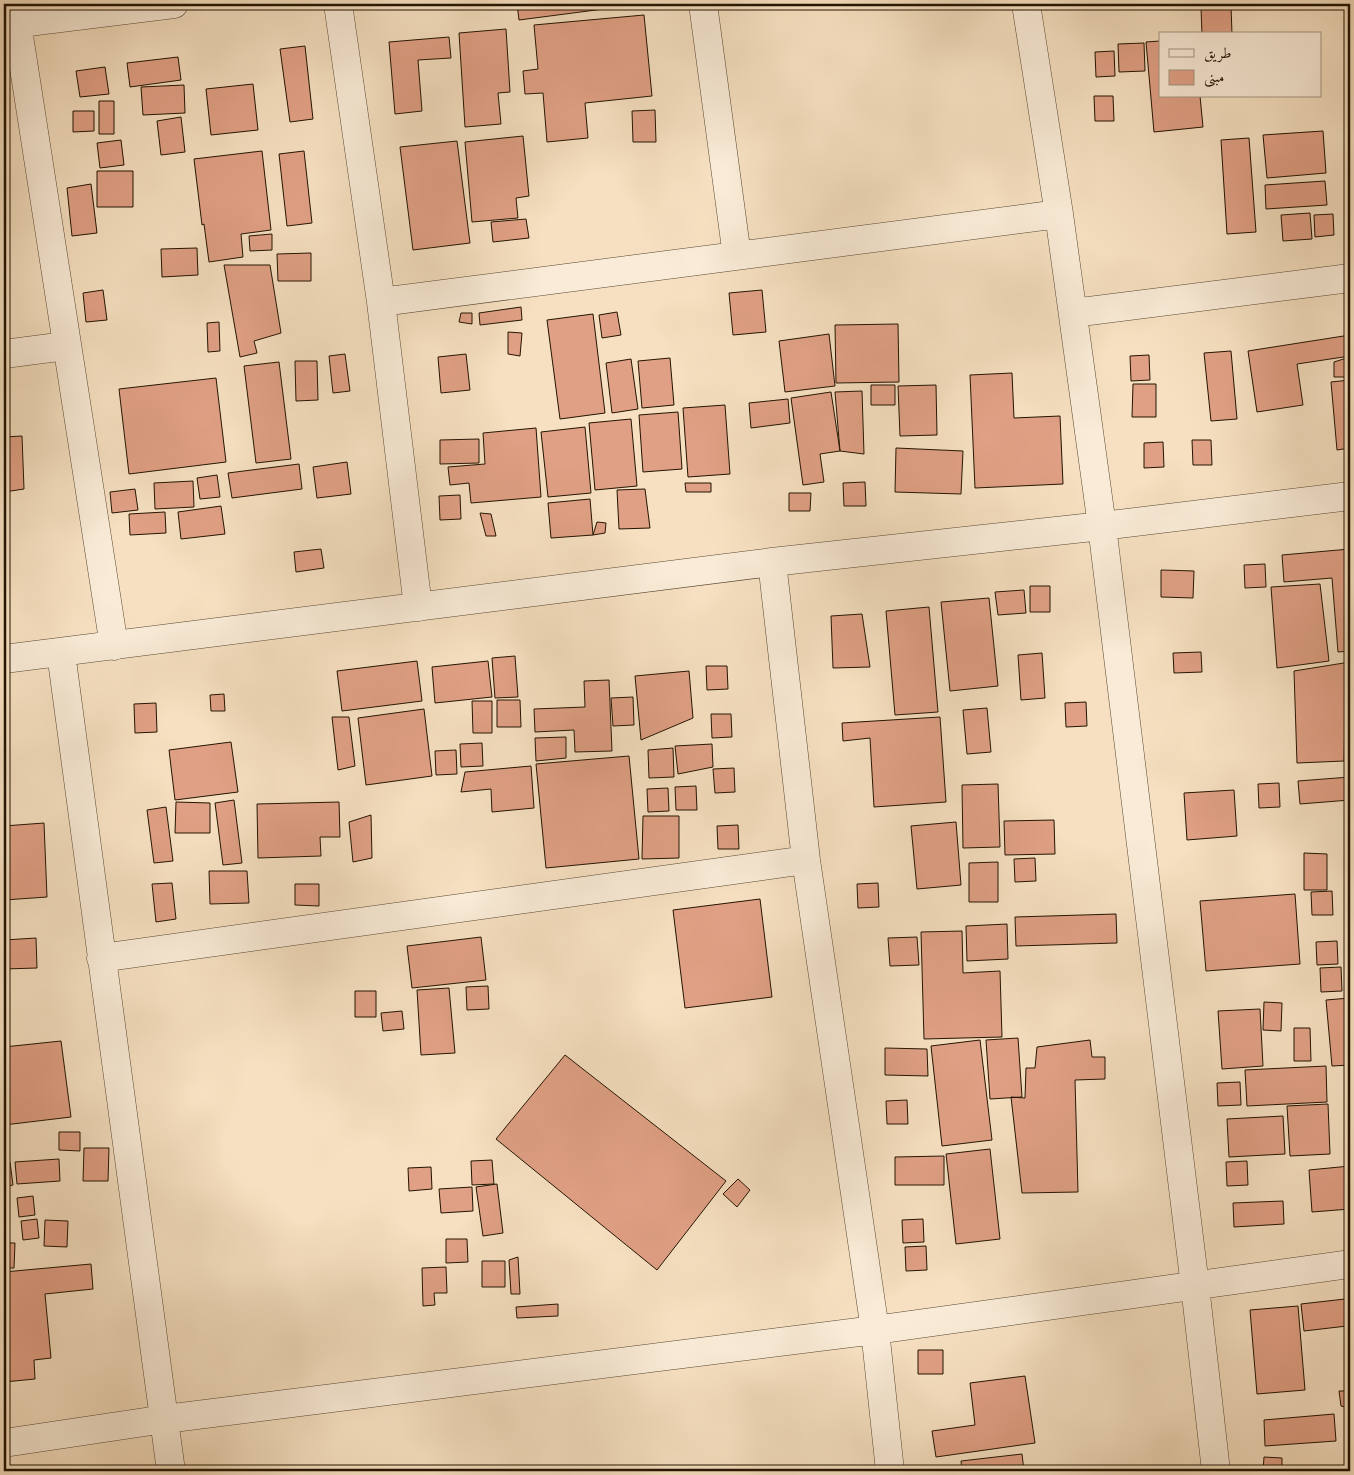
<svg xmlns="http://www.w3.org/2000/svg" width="1354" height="1475" viewBox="0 0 1354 1475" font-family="'Gentium Book Plus',Amiri,serif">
<rect width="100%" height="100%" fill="#f6e0c1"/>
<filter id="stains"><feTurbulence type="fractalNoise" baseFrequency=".004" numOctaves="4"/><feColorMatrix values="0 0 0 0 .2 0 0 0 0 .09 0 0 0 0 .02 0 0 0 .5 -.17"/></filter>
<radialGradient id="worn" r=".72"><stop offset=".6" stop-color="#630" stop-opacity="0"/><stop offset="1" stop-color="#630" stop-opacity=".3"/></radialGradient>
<path fill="#e0a085" stroke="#231401" d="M517 4H642L519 20Z
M1231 6 1232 34H1202L1201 8Z
M644 15 652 96 585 103 588 138 547 142 543 93 525 94 523 71 538 69 534 25Z
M506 29 510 92 498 93 501 124 465 127 459 33Z
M449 37 451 58 418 60 422 111 395 114 389 42Z
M1160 41V96H1200L1203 127 1154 132 1146 42Z
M1144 43 1145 71 1119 72 1118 44Z
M305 46 313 119 290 122 280 49Z
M1114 51 1115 76 1096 77 1095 52Z
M178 57 181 80 130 87 127 63Z
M105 67 109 94 80 97 76 71Z
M253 84 258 130 211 135 206 89Z
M184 85 185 113 143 115 141 87Z
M1094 96H1113L1114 121H1095Z
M99 101H114V134H99Z
M655 110 656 142H633L632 111Z
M73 111H94V131L73 132Z
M181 117 185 152 161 155 157 121Z
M1323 131 1326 173 1267 178 1263 135Z
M523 136 529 196 516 198 518 218 472 222 465 142Z
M1249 138 1256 232 1227 234 1221 140Z
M121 140 124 165 100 168 97 143Z
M457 141 470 243 413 250 400 147Z
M262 151 271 230 241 234 243 257 209 262 204 224 202 225 194 159Z
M304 151 312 223 287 226 279 154Z
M97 171H133V207H97Z
M1325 181 1327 205 1266 209 1265 185Z
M91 184 97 233 72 236 67 188Z
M1310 213 1312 239 1283 241 1281 215Z
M1333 214 1334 235 1315 237 1314 215Z
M526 219 529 238 493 242 491 222Z
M272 234V250L250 251 249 236Z
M197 248 198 275 162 277 161 249Z
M311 253V281H278L277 254Z
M224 265H270L281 333 254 341 257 353 240 357Z
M103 290 107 320 86 322 83 293Z
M762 290 766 332 733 335 729 293Z
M521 307 522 320 480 325 479 313Z
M617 312 621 335 602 338 599 315Z
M461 313H472V324L459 322Z
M593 314 605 413 560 419 547 320Z
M219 322 220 351 208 352 207 323Z
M898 324 899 382 836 383 835 325Z
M508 332 522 333 520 356 508 354Z
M829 334 835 386 785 392 779 341Z
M1350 335V356L1297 364 1303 405 1257 412 1248 351Z
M1231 351 1237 419 1211 421 1204 353Z
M345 354 350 391 333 393 329 356Z
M466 354 470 390 441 393 438 357Z
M1149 355 1150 380 1131 381 1130 356Z
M1350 357V377H1334V362Z
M670 358 674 405 642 408 638 361Z
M631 359 638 409 612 413 606 363Z
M295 361H317L318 400 296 401Z
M279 362 291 459 256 463 244 366Z
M1012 373 1014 418 1060 416 1063 484 975 488 970 375Z
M216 378 226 462 129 474 119 389Z
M1350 380V448L1337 450 1331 382Z
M1133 384H1156V417H1132Z
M871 385H895V405H871Z
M936 385 937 435 900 436 898 386Z
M862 391 864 454 840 451 835 392Z
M831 392 840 451 820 454 824 482 803 485 791 398Z
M788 399 790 423 751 428 749 403Z
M725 405 730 474 688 477 683 408Z
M678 412 682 469 643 472 639 415Z
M631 419 637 486 595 490 589 423Z
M585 427 591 493 548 497 541 432Z
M536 428 541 497 471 503 469 483 450 485 448 467 485 464 483 433Z
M22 436 24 489 4 492V437Z
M479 439V463L440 464V440Z
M1192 440H1211L1212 465H1193Z
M1163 442 1164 467 1144 468V443Z
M896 448 963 451 961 494 895 492Z
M347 462 351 494 317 498 313 467Z
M299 464 302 489 232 498 228 473Z
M217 475 220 497 200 499 197 478Z
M193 481 194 507 155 509 154 483Z
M865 482 866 506H844L843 483Z
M685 483H711V492H686Z
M135 489 138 510 112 513 110 492Z
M645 489 650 528 619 529 617 490Z
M789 493H811L810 511H789Z
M460 495 461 519 440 520 439 496Z
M590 499 593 535 551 538 548 503Z
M221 506 225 534 181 539 178 512Z
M165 512 166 533 130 535 129 514Z
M480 513 491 514 496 536H486Z
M597 522 606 523 605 533 593 535Z
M321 549 324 568 296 572 294 552Z
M1350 549V651L1338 652 1332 578 1284 582 1282 555Z
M1265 564 1266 587 1245 588 1244 565Z
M1161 570 1194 571 1193 598 1161 597Z
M1320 584 1329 661 1277 668 1271 587Z
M1030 586H1050V612H1030Z
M1024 590 1026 613 998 615 995 592Z
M989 598 998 686 950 691 941 602Z
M929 607 938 712 895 715 886 611Z
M862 614 870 667 833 668 831 616Z
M1201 652 1202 672 1174 673 1173 653Z
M1042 653 1045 698 1021 700 1018 655Z
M515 656 518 697 495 698 492 658Z
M417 661 422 701 342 711 337 671Z
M488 661 492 697 435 703 432 667Z
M1350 662V716H1345L1344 761 1297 763 1294 671Z
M706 666H727L728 689 707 690Z
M689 671 693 718 641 740 635 676Z
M609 680 612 751 575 752 574 730 535 732 534 709 585 707 584 681Z
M224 694 225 711H211L210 695Z
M633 697 634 725 613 726 611 698Z
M497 700H520L521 727H497Z
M472 701H492V733H473Z
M1086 702 1087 726 1066 727 1065 703Z
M156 703 157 732 135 733 134 704Z
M987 708 991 752 967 754 963 710Z
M424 709 432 776 366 785 358 718Z
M711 714H731L732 737 712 738Z
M332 717H349L355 766 338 770Z
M940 717 946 802 874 807 870 738 843 741 842 723Z
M566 737V758L536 761 535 738Z
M231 742 238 792 175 800 169 750Z
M482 743 483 766 461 767 460 744Z
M712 744 713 767 678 774 675 746Z
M673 748 674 777 649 778 648 750Z
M456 750 457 774 436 775 435 751Z
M629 756 639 859 546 868 536 764Z
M531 766 534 808 492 812 491 789 461 792 465 772Z
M734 768 735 792 715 793 713 769Z
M1350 777V800L1300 804 1298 781Z
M1279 783 1280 807 1259 808 1258 784Z
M998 784 1000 847 963 848 962 785Z
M696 786 697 810H676L675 787Z
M668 788 669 811 648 812 647 789Z
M1234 790 1237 836 1187 840 1184 793Z
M234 800 242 863 223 865 215 803Z
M176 802 210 803V833H175Z
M339 802 340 837H320L321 856 258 858 257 804Z
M166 807 173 861 154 863 147 810Z
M371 815 372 858 353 862 349 822Z
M643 816H679V858L642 859Z
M1054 820 1055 854 1005 855 1004 821Z
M956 822 961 885 917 889 911 826Z
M44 823 47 897 4 900V826Z
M738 825 739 849H718L717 826Z
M1304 853 1327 854V890H1304Z
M1035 858 1036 881 1015 882 1014 859Z
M998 862V902H969V863Z
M209 871H247L249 903 210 904Z
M172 883 176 919 156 922 152 884Z
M878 883 879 907 858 908 857 884Z
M295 884H319V906L295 905Z
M1332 891 1333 915H1312L1311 892Z
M1295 894 1300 964 1206 971 1200 901Z
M760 899 772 997 685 1008 673 910Z
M1116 914 1117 943 1016 946 1015 917Z
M1007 924 1008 959 967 961 966 926Z
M962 931 963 973 1000 971 1002 1037 924 1039 921 932Z
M481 937 486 980 412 988 407 946Z
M917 937 919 965 890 966 888 938Z
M36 938 37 968 4 969V940Z
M1337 941 1338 964 1317 965 1316 942Z
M1341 967 1342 991 1321 992 1320 968Z
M488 986 489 1009 467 1010 466 987Z
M449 988 455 1053 421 1055 417 990Z
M355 991H376V1017H355Z
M1350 998V1065L1332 1066 1326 1000Z
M1264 1002 1282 1003 1281 1031 1263 1030Z
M1260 1009 1263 1066 1222 1069 1218 1011Z
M402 1011 404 1029 383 1031 381 1013Z
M1294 1028H1310L1311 1061H1294Z
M1018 1038 1022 1097 990 1099 986 1040Z
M980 1040 992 1140 942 1146 931 1046Z
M1090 1040 1092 1057H1105V1079L1075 1080 1078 1192 1022 1193 1011 1097 1025 1098 1026 1068H1035L1037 1047Z
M61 1041 71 1117 4 1125V1047Z
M885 1048 927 1049 928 1076 885 1075Z
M565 1055 726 1181 657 1270 496 1139Z
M1326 1066 1327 1102 1247 1106 1245 1070Z
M1240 1082 1241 1105 1218 1106 1217 1083Z
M907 1100 908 1124H887L886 1101Z
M1328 1104 1330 1154 1290 1156 1287 1106Z
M1283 1116 1285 1154 1229 1157 1227 1119Z
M59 1132H80V1151L59 1150Z
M84 1148H109L108 1181H83Z
M990 1149 1000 1239 956 1244 946 1154Z
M944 1156V1185H895V1157Z
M59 1159 60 1181 17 1184 15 1162Z
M492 1160 494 1184 472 1185 471 1161Z
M1247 1161 1248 1185 1227 1186 1226 1162Z
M10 1162 13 1185 4 1187V1163Z
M1350 1166V1209L1312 1212 1309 1170Z
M431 1167 432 1189 409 1191 408 1168Z
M738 1179 750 1190 737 1207 723 1194Z
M497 1184 503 1233 483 1236 476 1187Z
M472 1187 473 1211 441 1213 439 1189Z
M4 1196H9V1222H4Z
M33 1196 35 1215 19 1217 17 1198Z
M1283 1201 1284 1224 1234 1227 1233 1203Z
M37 1219 39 1238 23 1240 21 1221Z
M923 1219 924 1242 903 1243 902 1220Z
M45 1220 68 1221 67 1247 44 1246Z
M446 1239H467L468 1262 446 1263Z
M4 1243H15L14 1268H4Z
M926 1246 927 1270 906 1271 905 1247Z
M518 1257 520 1294H511L509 1260Z
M482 1261H505V1287H482Z
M91 1264 93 1289 45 1294 51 1358 34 1360 35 1379 4 1382V1272Z
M446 1267 447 1293H434L435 1305 423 1306 422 1268Z
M1345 1299 1347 1326 1304 1331 1301 1304Z
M558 1304V1316L517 1318 516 1307Z
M1298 1306 1305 1390 1257 1394 1250 1310Z
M918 1350H943V1374H918Z
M1025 1376 1035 1443 936 1457 932 1431 975 1425 970 1383Z
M1339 1391H1350V1408L1341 1406Z
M1334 1414 1336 1441 1265 1446 1264 1420Z
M1022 1454 1024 1471H962L961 1461Z
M1264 1457 1282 1458V1471H1263Z"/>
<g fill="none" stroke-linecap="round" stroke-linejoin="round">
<g stroke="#584731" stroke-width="29">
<path id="street" d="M338 4 381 302 418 607
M703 4 737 256
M1026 4 1059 214 1102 526 1195 1286 1216 1471
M17 23 114 646
M4 25 174 4
M381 302 1059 214
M1073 313 1350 278
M4 354 66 346
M772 562 806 860 875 1330 890 1471
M61 653 171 1471
M4 659 772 562 1102 526 1350 496
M101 958 806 860
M4 1443 165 1419 875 1330 1350 1264"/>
</g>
<use href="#street" stroke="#f9ebd7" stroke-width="28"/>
</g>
<rect width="1354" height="1475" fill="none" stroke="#f6e0c1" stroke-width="20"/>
<rect x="5" y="5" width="1344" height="1465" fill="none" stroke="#231401" stroke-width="2.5"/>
<rect x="10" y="10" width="1334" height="1455" fill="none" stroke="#231401"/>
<rect x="1159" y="32" width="162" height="65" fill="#f9ebd7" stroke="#a39581"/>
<rect x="1169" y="49" width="25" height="8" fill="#f9ebd7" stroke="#a39581"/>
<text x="1204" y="58" font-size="15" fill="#231401">طريق</text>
<rect x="1169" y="70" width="25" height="15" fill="#e0a085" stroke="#a39581"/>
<text x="1204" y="82" font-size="15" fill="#231401">مبنى</text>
<rect width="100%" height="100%" filter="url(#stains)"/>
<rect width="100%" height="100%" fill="url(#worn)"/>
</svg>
